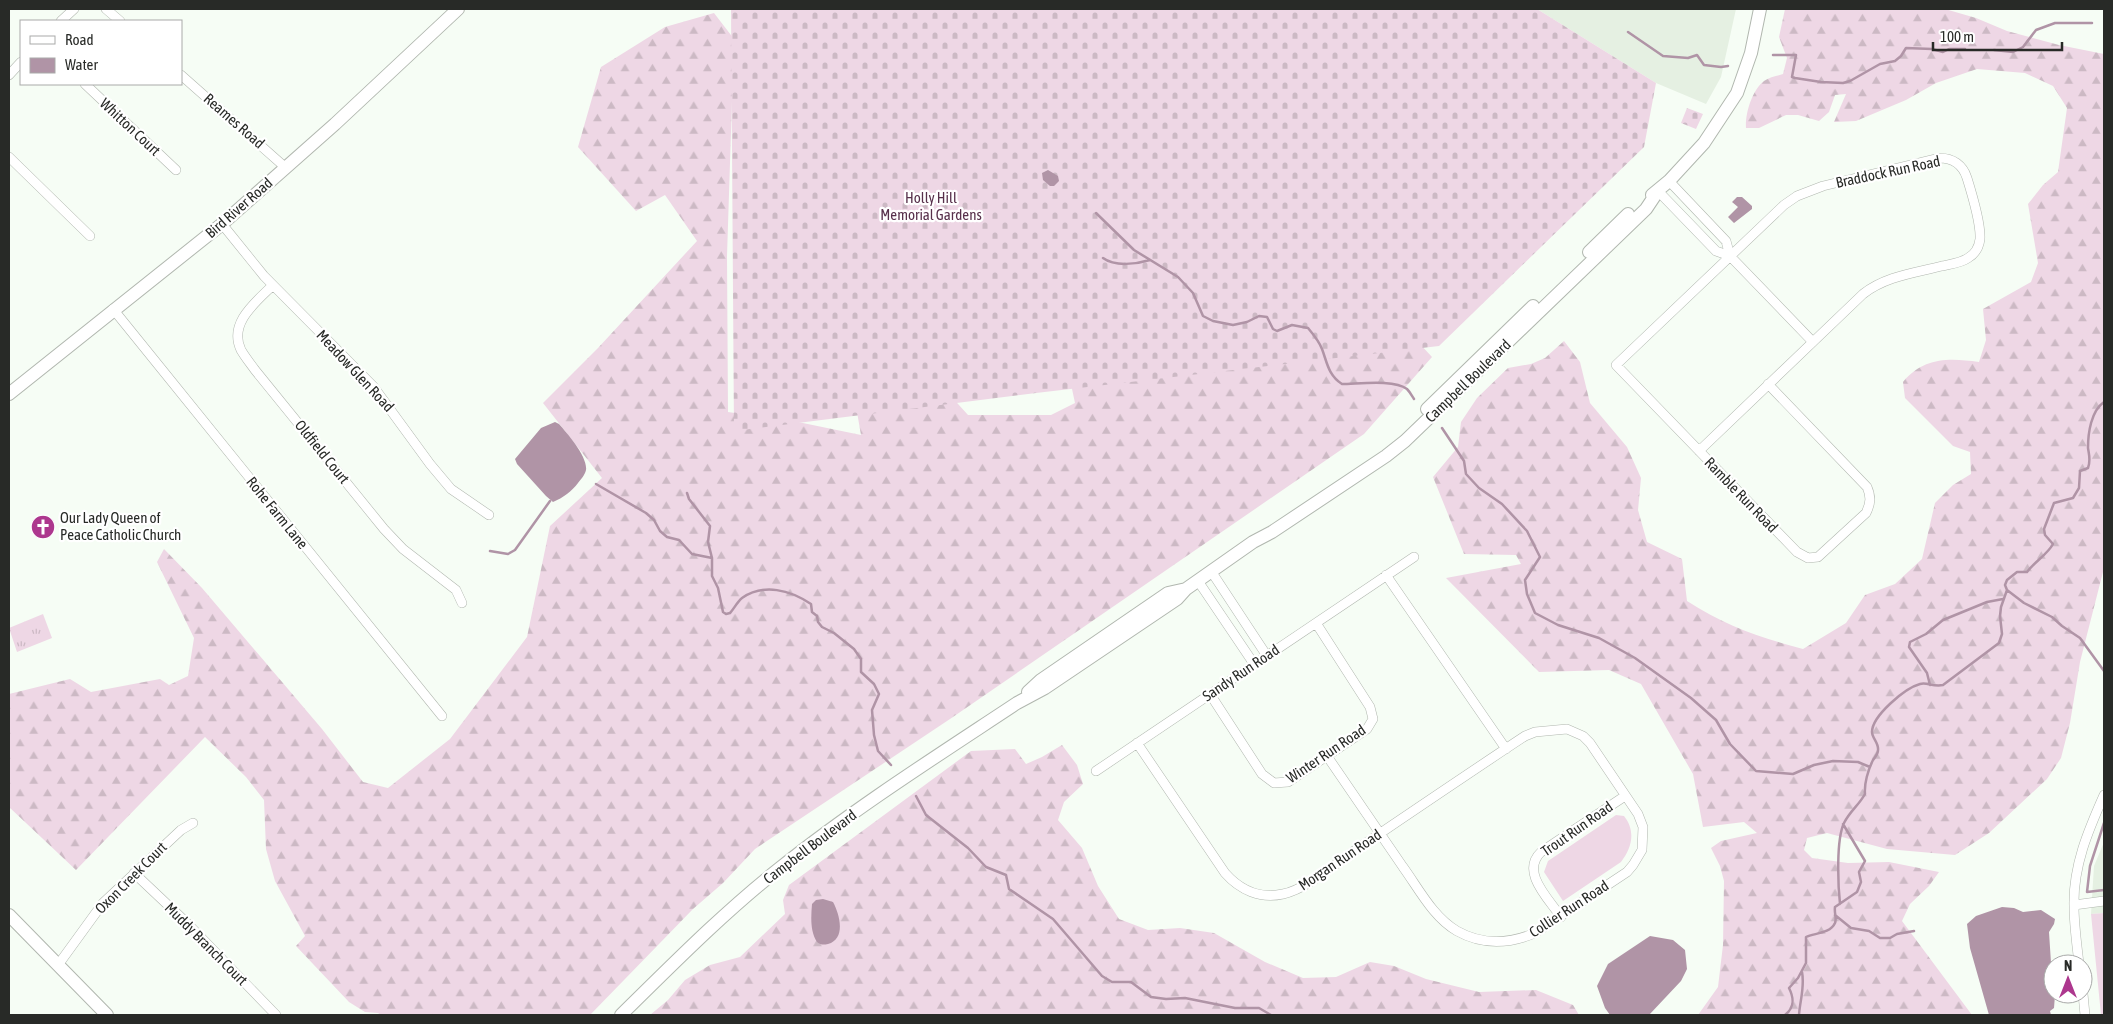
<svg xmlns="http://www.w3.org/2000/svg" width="2113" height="1024" viewBox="0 0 2113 1024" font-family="'Asap Condensed',sans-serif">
<defs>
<pattern id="forest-firs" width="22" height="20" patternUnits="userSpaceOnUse" patternTransform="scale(1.25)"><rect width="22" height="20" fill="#eed7e5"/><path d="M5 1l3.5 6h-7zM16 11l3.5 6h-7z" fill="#ccb9c4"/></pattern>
<pattern id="cemetery-stones" width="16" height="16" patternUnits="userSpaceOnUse" patternTransform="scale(1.25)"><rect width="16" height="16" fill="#eed7e5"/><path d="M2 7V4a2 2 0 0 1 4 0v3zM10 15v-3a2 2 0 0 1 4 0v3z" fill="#ccb9c4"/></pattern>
<pattern id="park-tufts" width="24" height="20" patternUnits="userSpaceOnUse" patternTransform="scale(1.25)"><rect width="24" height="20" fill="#eed7e5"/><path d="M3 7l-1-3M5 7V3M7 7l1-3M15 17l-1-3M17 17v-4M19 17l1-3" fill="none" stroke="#ccb9c4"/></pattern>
</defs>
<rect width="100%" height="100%" fill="#f6fdf5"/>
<path fill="#e5f0e2" d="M1537 9H1736L1721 77 1706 104 1656 83Z
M2104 842V913L2091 914 2094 866Z"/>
<path fill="#eed7e5" d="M1616 815 1624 816C1636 831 1632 848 1621 862L1563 901 1544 872 1548 861Z
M2104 913V1015H2101L2091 914Z"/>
<path fill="url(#forest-firs)" d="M1785 9H1945L1976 18 2007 31 2059 45 2104 54V568L2080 662 2070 723 2061 758 2047 779 1989 833 1955 855 1887 849 1827 833 1807 838 1804 850 1812 858 1848 863 1889 862 1939 872 1929 886 1910 904 1902 921 1972 1015H1698L1718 987 1723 945 1724 881 1720 866 1711 848 1721 841 1757 833 1744 822 1703 827 1693 774 1641 684 1609 670 1539 672 1446 578 1521 564 1516 555 1464 554 1433 477 1458 447 1461 422 1477 398 1508 368 1531 364 1545 358 1564 341 1580 362 1590 403 1627 447 1641 478 1638 510 1647 542 1682 559 1687 601C1726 626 1758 637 1803 649L1846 623 1865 595 1895 584 1922 559 1935 503 1953 485 1971 474 1970 452 1953 446 1905 398 1903 382C1924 357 1949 358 1979 362L1986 340 1983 309 2031 282 2038 263 2028 204 2043 185 2058 172 2067 108 2053 86 2025 73 1977 69 1936 83 1906 100 1856 121 1834 122 1846 94 1835 95 1829 112 1819 121 1798 115H1786L1759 128H1746C1745 114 1752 90 1764 81 1769 77 1777 76 1783 74L1787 58 1779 37Z
M714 13 734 39 727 256 728 412 798 422 861 435 850 372 949 394 968 415H1051L1075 403 1062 342 1407 330 1432 357 1364 434 950 719 755 849 723 883 693 909 590 1015H381L378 1013 365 1012 349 1002 296 946 305 936 275 881 266 849 264 800 246 777 205 737 76 870 9 807V694L70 679 91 692 160 679 169 685 188 676 194 638 157 562 164 549 202 588 322 729 363 782 388 788 450 739 527 637 550 526 602 478 543 403 598 348 697 241 665 195 636 211 578 147 601 67 665 27Z
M1062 745 1077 765 1083 784 1064 802 1058 820 1082 848 1098 886 1119 919 1148 930 1180 928 1214 933 1265 962 1303 978 1336 977 1370 962 1394 966 1426 979 1479 992 1536 990 1573 1005 1579 1015H650L668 1000 685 980 710 965 740 957 785 914 783 900 789 885 971 751 1015 749 1026 764 1042 757Z"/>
<path fill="url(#cemetery-stones)" d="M731 9H1537L1656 83 1644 147 1439 346 1036 393 734 431Z
M1687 108 1703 114 1696 129 1681 123Z"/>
<path fill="url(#park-tufts)" d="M43 614 52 638 17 652 9 628Z"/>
<path fill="#b094a6" d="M1048 170 1058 176 1059 181 1054 186H1050L1043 180 1042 173Z
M1737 197H1742L1752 206V209L1734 223 1728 217 1738 207 1732 202Z
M555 422 559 424C567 433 588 457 586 470 585 475 581 479 578 483 572 491 563 498 553 502L546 496 517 464 515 459 541 428Z
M823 899 833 902C840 915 846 939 828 944 823 945 821 945 817 942 810 931 811 917 812 904L816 900Z
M2002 907 2014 908 2023 912 2041 910 2055 919 2054 924 2049 932 2053 994 2055 995 2054 1008 2050 1011 2051 1015H1989L1970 948 1967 924 1976 916Z
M1650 936 1673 940 1685 950 1687 969 1681 981 1649 1015H1610L1605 1008 1597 986 1608 964Z"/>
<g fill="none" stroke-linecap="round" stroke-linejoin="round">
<path stroke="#b094a6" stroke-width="2.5" d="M1628 32 1663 56 1688 58 1697 55 1704 65 1721 67 1728 66
M1994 50 2013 52 2023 47 2036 30 2055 23H2092
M1773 55H1796L1792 77 1795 78 1821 82 1843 83 1850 81 1880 64 1895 61 1901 56 1906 48 1932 49 1943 52 1949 49H1965
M1096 213 1134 250 1178 277 1193 293 1203 316 1213 321 1233 325 1247 322 1259 316 1267 317 1273 329 1277 331 1292 325 1308 328C1313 334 1319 341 1322 349 1327 362 1328 375 1342 384 1358 384 1394 379 1407 389 1410 392 1412 396 1414 399
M1103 258C1115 267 1137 264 1150 260
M1442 428 1464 461 1466 474 1479 488 1502 504 1527 531 1540 557 1525 580 1527 594 1535 613 1558 625 1599 638 1635 658 1691 698 1716 720 1730 744 1756 771 1793 774 1814 765 1833 761 1858 762 1870 767
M596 484 646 513 654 520 660 531 667 537 679 540 692 554 712 558
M687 493 689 499 710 526 708 542 712 558V576L718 588 723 612 726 614 730 613C734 609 737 602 742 598 764 583 790 590 811 604L812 612 817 616 818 622 822 627 834 633 854 649 861 659V672L874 684 879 694 872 710 874 735 878 751 891 765
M490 551 508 554 515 550 550 501
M2007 590 2024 603 2052 617 2062 626 2080 638 2104 671
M1930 685 1927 673 1909 647 1910 642 1926 634 1943 620 1987 602 2003 599
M916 796 926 815 968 848 986 867 1006 875 1009 889 1053 919 1102 976 1112 982H1131L1151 997 1166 999 1185 998 1235 1008H1259L1271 1015
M2104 823 2090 866 2087 892 2104 890
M1840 904C1838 885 1836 840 1844 823 1850 811 1859 805 1865 794 1864 784 1868 770 1873 760 1875 757 1878 755 1878 750 1879 743 1872 738 1872 732 1872 716 1905 688 1920 684 1927 682 1933 687 1943 685L1999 643 2002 634 2000 616 2001 607 2007 590 2005 585 2007 580 2017 572H2027C2035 561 2047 555 2053 544L2045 535 2044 529 2054 503 2073 498 2079 488 2080 471 2088 468C2091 460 2089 455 2088 448 2088 433 2091 411 2104 402
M1835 915 1851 928 1869 931 1880 938H1890L1897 934 1914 931
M1785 1015C1795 1007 1794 998 1789 988L1798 978 1806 963V937C1814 933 1830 934 1835 923 1837 918 1834 913 1835 907L1857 892 1861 882 1859 872 1865 861 1843 824
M1799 1015C1800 1000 1805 987 1802 972"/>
<g stroke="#b1b7af" stroke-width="10">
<path id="street" d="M106 9 120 21
M61 21 74 9
M9 75 21 62
M181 75 286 168
M85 84 176 170
M9 157 90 236
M1669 181 1726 241 1730 256 1813 342
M1658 191 1716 251 1730 256
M222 224 264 276 373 386 430 464 451 489 489 515
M273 285C256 302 228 323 241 350 245 357 250 363 255 370L384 529 403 549 456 590 462 603
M113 309 442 716
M1699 451 1863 294C1886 276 1915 273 1942 266 1951 264 1961 263 1968 258 1975 254 1979 247 1980 239 1981 223 1972 194 1967 178 1963 165 1953 158 1939 158L1823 186 1797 196 1784 205 1616 365 1797 552 1808 558 1818 557 1866 513C1871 503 1871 496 1867 487L1768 384
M1211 571 1267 656
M1386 575 1506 749
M1198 581 1254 664
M1210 694 1262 774 1274 783 1288 782 1367 729 1373 719 1370 707 1316 623
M1137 743 1225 873C1240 890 1260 899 1283 894 1307 889 1336 863 1357 849 1413 811 1469 773 1525 736L1535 732 1567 729 1583 736 1590 743 1638 814 1643 827 1642 850 1633 865 1627 872 1535 933C1509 944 1482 945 1457 931 1433 917 1419 889 1403 867 1378 830 1352 793 1327 756
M1096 771 1414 557
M134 873 188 924 276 1015
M2074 905 2104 901
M1561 917C1549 899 1520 872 1541 852L1625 796
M2079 964C2077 945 2074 925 2074 906 2073 866 2088 831 2104 795
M58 965 103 903 181 830 193 823
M2083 994 2085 1015"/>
</g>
<g stroke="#b1b7af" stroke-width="14">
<path id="secondary" d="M1652 195 1669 181 1704 143 1737 93 1751 53 1760 9
M1589 252 1628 214
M9 394 222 224 335 124 458 9
M1427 409 1533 306
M1028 692 1041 680 1168 593 1186 589
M9 915 107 1015
M621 1015C672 965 723 913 780 868 855 808 937 756 1017 703L1045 688 1177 599 1186 589 1253 542 1272 532 1386 456 1405 441 1646 209 1658 191"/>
</g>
<use href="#street" stroke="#fff" stroke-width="9"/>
<use href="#secondary" stroke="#fff" stroke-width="12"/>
</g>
<defs>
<g id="church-disc" transform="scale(1.25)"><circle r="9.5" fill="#ad378e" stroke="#fff"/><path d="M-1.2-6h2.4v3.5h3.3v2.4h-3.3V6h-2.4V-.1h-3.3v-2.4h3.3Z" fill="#fff"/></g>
</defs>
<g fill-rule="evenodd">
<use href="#church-disc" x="43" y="527"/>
</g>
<g text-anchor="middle" stroke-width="4.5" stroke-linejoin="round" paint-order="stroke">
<g font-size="15" fill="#282a27" stroke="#fff">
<text transform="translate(234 121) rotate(41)" y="5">Reames Road</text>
<text transform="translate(130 127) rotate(43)" y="5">Whitton Court</text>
<text transform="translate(1888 172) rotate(-12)" y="5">Braddock Run Road</text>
<text transform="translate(239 208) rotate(-41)" y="5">Bird River Road</text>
<text transform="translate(355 371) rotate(47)" y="5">Meadow Glen Road</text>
<text transform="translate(1468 381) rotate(-44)" y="5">Campbell Boulevard</text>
<text transform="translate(322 452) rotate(51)" y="5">Oldfield Court</text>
<text transform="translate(1741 495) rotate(46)" y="5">Ramble Run Road</text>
<text transform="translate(277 513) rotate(51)" y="5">Rohe Farm Lane</text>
<text transform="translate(1241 673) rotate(-34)" y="5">Sandy Run Road</text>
<text transform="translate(1326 754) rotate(-34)" y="5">Winter Run Road</text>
<text transform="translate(1577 829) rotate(-35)" y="5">Trout Run Road</text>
<text transform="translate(810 847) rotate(-37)" y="5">Campbell Boulevard</text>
<text transform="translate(1340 860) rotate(-34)" y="5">Morgan Run Road</text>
<text transform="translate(131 878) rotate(-45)" y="5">Oxon Creek Court</text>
<text transform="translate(1569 909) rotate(-33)" y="5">Collier Run Road</text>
<text transform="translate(206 944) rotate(45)" y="5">Muddy Branch Court</text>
</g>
<g font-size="15" fill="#57304b" stroke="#fff">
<text x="931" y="203">Holly Hill<tspan x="931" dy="17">Memorial Gardens</tspan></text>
</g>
<g font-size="15" fill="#282a27" stroke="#fff" text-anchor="start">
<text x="60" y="523">Our Lady Queen of<tspan x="60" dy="17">Peace Catholic Church</tspan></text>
</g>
</g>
<rect width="2113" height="1024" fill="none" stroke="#282a27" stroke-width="20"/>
<rect x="20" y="20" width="162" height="65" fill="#ffffff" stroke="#a9aaa9"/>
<rect x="30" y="36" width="25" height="8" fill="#ffffff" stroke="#a9aaa9"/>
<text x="65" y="45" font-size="15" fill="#282a27">Road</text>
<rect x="30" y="58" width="25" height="15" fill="#b094a6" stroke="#a9aaa9"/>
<text x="65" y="70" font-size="15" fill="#282a27">Water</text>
<g transform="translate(2068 979)"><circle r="24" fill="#ffffff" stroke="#a9aaa9"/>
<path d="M0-4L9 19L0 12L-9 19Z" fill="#ad378e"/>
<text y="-8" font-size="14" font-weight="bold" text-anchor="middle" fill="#282a27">N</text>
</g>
<path d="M1933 42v8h129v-8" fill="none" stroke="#282a27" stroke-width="2.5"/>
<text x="1940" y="42" font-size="15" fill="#282a27" stroke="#ffffff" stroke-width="4" paint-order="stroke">100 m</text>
</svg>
